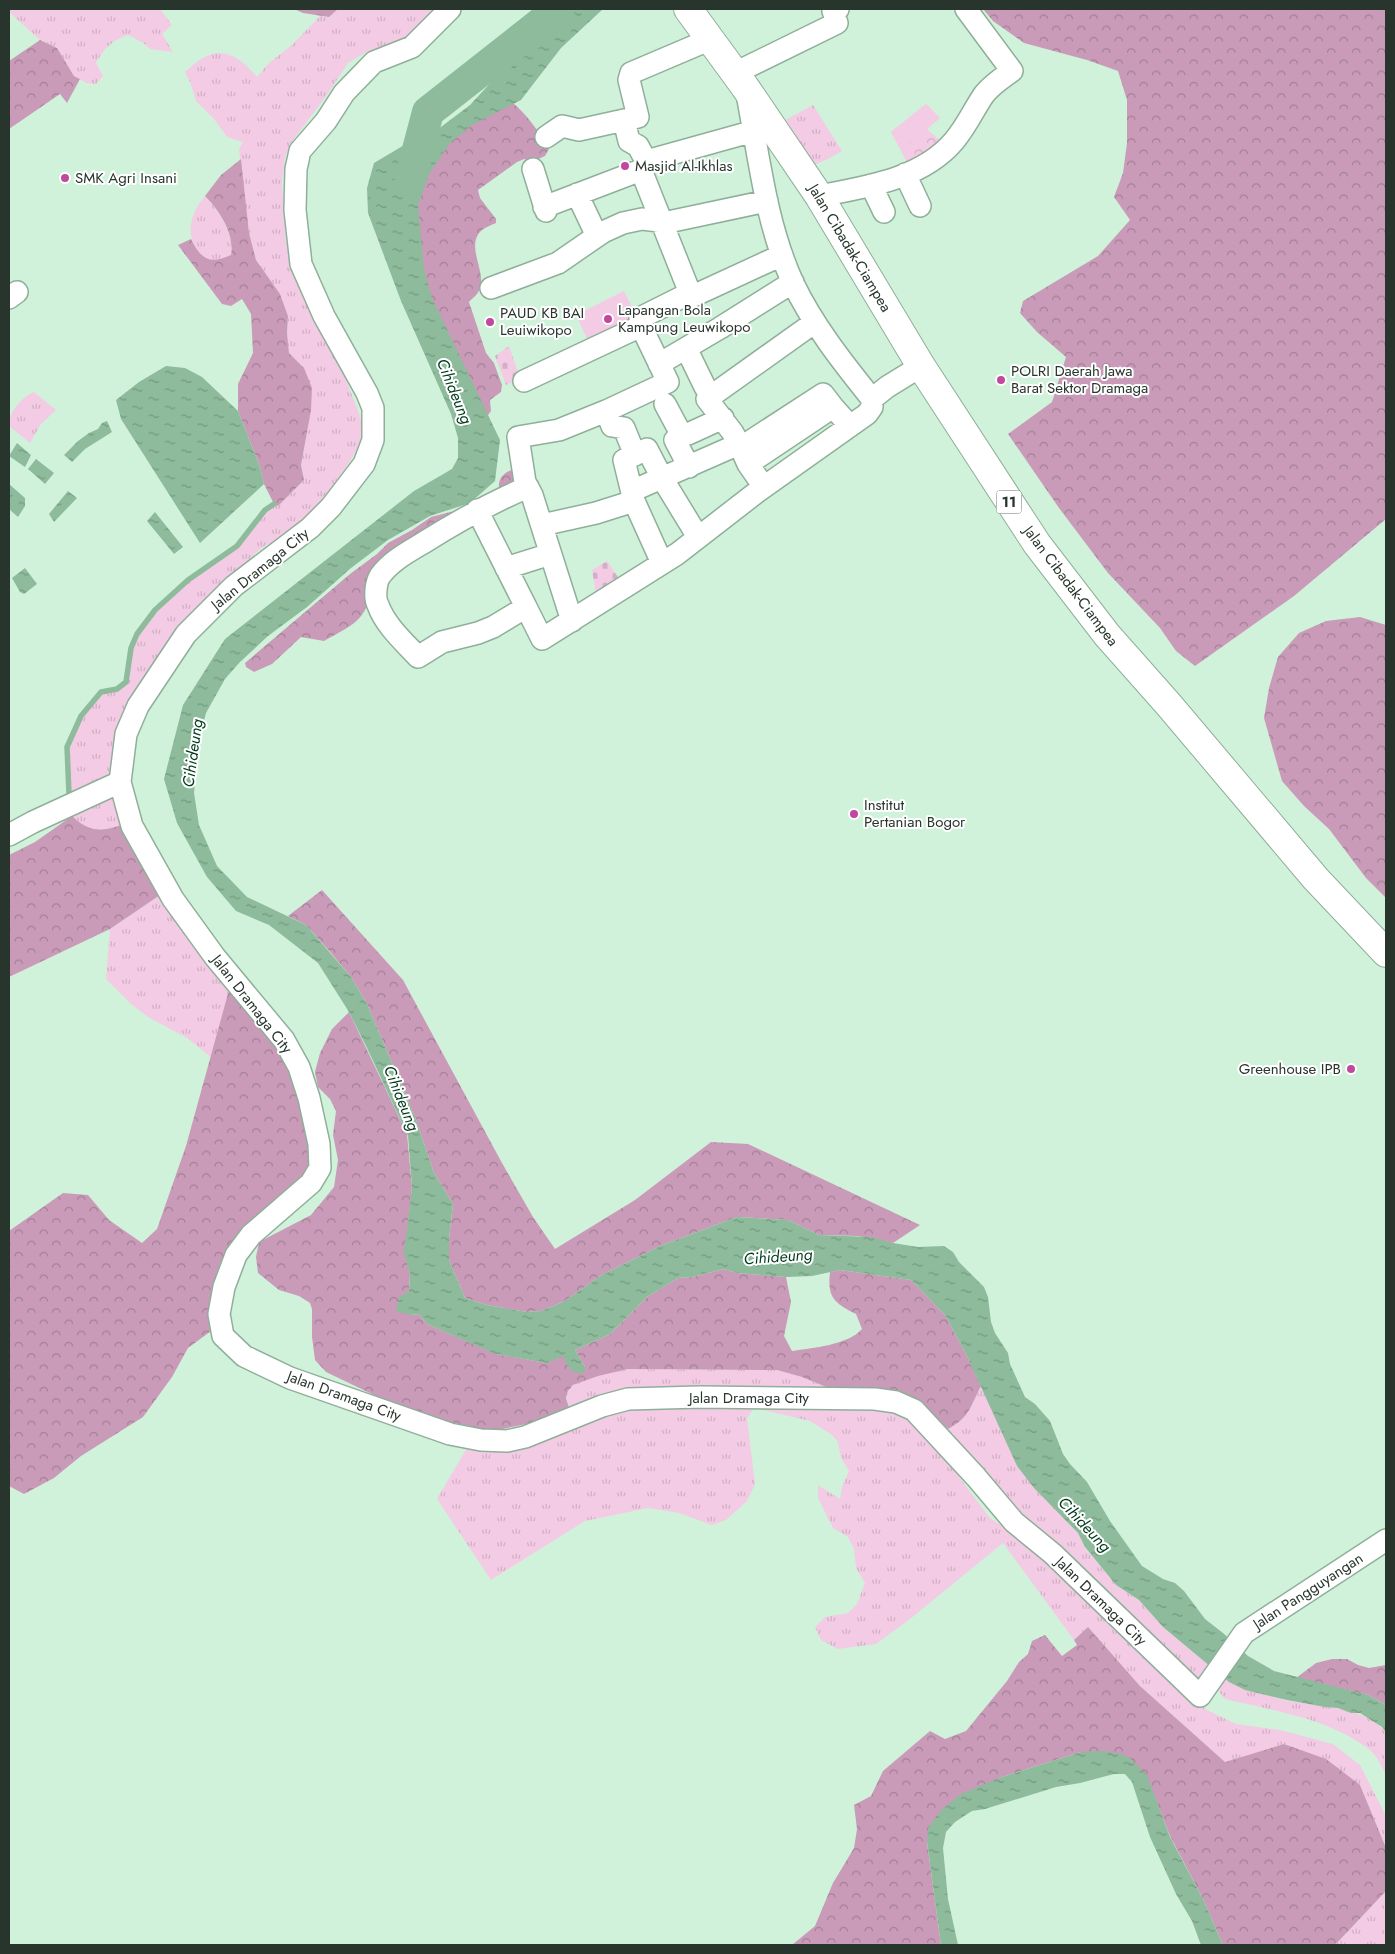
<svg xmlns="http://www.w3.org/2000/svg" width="1395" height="1954" viewBox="0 0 1395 1954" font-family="Jost,sans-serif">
<defs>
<pattern id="grass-tufts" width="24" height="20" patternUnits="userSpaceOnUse" patternTransform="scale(1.25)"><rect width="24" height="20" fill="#f4cbe4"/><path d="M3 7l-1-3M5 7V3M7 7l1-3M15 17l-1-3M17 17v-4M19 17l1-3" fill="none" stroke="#d1afc4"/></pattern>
<pattern id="forest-crowns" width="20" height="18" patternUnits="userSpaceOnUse" patternTransform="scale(1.25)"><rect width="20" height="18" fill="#c99bb8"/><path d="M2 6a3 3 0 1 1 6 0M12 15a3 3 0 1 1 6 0" fill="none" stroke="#a37f96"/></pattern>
<pattern id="cemetery-stones" width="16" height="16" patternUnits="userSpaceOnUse" patternTransform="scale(1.25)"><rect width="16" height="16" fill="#f4cbe4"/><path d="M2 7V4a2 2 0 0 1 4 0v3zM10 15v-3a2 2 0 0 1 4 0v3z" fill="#d1afc4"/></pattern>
<pattern id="park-crowns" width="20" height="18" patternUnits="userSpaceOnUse" patternTransform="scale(1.25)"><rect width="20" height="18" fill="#f4cbe4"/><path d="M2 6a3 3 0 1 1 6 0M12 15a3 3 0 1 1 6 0" fill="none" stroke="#d1afc4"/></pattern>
<pattern id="water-ripples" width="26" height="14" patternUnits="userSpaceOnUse" patternTransform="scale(1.25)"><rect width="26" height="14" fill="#8dbb9b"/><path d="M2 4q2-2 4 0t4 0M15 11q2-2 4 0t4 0" fill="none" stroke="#73997f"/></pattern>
</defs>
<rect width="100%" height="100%" fill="#d0f2da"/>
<path fill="url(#grass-tufts)" d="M9 9H160L172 25 162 34 173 52 150 49 142 42 128 35C113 40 104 48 96 63L103 76 96 84 86 83 74 76 57 48 40 40 9 12Z
M338 9H440L412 35 399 43 368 51 348 63 327 95 290 144 285 158 282 183 286 242 302 296 343 372 360 416 364 437 349 463 324 497 306 516 278 543 268 544 259 550 205 600 181 631 108 775C98 785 83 794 69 794L67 747 81 716 101 692 117 689 126 682 131 648 137 634 155 610 188 580 237 546 265 510 274 504 278 506 304 480 301 465 304 448V368L289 353 287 333 288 316 280 294 256 260 249 233 239 149 243 142 227 137 214 119 196 101 190 82 185 72C191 67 199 59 207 56 226 46 246 63 257 77L269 63 292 45 320 16 329 17Z
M813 105 842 151 830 158 814 165 785 120Z
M205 196C219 211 235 234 231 255 225 258 219 260 212 260 195 259 187 234 192 220 194 211 199 203 205 196Z
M34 392 56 410 41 424 30 443 9 426C9 411 21 398 34 392Z
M114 795 122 825C100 832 89 832 72 816Z
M160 895 229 990 226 1010 212 1058 187 1038 148 1017 131 1004 106 979 110 929Z
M628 1369 777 1370 802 1377 831 1389 569 1408C567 1401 565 1396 569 1390 577 1378 615 1372 628 1369Z
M981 1386 1017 1466 1034 1488 1078 1533 1085 1548 1116 1585 1139 1600 1163 1627 1210 1666 1205 1678 1195 1681C1112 1603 1028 1525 954 1438L948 1429C970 1417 970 1407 981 1386Z
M754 1407 883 1408 908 1418 941 1453 990 1518 1036 1548 1145 1654 1207 1710 1236 1724 1280 1730 1333 1744 1360 1765 1386 1816V1848L1360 1785 1284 1744 1225 1762 1140 1686 1088 1627 1074 1640 1003 1543 910 1619 876 1644 838 1649 821 1640 815 1627 825 1617 848 1613 857 1604 865 1583 856 1568 854 1549 848 1537 833 1528 818 1498V1485L840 1499 842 1487 849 1471 841 1458 838 1442 832 1435 810 1421 754 1408 747 1418 755 1484 747 1501 726 1520 712 1525 679 1513 648 1508 585 1521 491 1580 437 1499 468 1446 611 1412 640 1408Z
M1223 1678C1245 1690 1262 1694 1285 1700 1317 1707 1365 1705 1386 1733V1776C1383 1768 1376 1755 1370 1750 1329 1718 1274 1711 1225 1699L1220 1693 1218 1686Z
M1386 1891V1945H1335Z"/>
<path fill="url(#forest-crowns)" d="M294 9H338L329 17 303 13Z
M983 9H1386V519L1294 596 1195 666 1176 651 1160 628 1108 573 1059 508 1008 434 1052 402 1066 357 1037 332 1020 313 1023 301 1098 256 1130 220 1114 197 1123 173 1127 143V100L1118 71 1087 60 1024 43 993 21Z
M40 40 57 48 74 76 80 79 67 103 60 94 9 129V61Z
M512 102C527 115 539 131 549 149L545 156 532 162 524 159 517 162 478 190 480 198 496 219V223C491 225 486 227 482 230 463 247 491 275 477 294 475 297 471 299 469 302L486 353 494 363 502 385 501 392 490 400 491 411 488 415 474 408 436 341 410 196 447 136Z
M241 159 249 233 256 260 280 294 288 316 287 333 289 353 304 368 312 388 311 410 301 465 304 480 278 506 274 504 264 484 260 467 238 411V384L253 353 251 314 242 299 231 306 222 304 178 245 191 239C201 259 209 265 231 255 235 234 219 210 205 196L221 175Z
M516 468 518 482 499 488C498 476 506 472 516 468Z
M462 509 433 542 371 594C364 623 348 627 324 641L301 637 272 664 254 672 246 667 245 663 350 574 377 554 388 543 412 530 431 517Z
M1360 617 1386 625V898L1366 878 1329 829 1304 806 1282 781 1264 718 1269 688 1278 657 1299 633 1326 621Z
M72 816C89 832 100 832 122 825L160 895 110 929 9 977V855L35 842Z
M322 890 403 980 502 1163 533 1217 555 1249 635 1200 711 1142 748 1144 920 1225 893 1243 858 1236 819 1235 788 1220 737 1217 660 1246 600 1276 565 1301 541 1311 527 1312 487 1305 465 1298 449 1260V1238L453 1204 434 1173 416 1120 367 1004 351 977 331 953 306 925 288 916Z
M229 990 263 1027 287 1068 305 1118 311 1167 299 1181 243 1229 220 1266 211 1300V1331L188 1348 172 1377 143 1417 81 1456 54 1478 24 1494 9 1486V1231L63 1193 88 1195 109 1220 142 1243 157 1229 186 1146Z
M349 1012 407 1134 412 1187 405 1253 410 1274 409 1291 399 1298 411 1315 419 1314 427 1324 496 1354 547 1363 563 1355 585 1367 575 1350 610 1334 647 1297 678 1278 692 1277 724 1269 737 1273 786 1277 791 1302 784 1336 792 1351C812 1348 848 1345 862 1329L856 1314C834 1303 827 1297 830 1272L840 1270 911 1280 945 1315 966 1354 981 1386C970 1407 970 1417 948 1429L921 1403 831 1389 802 1377 777 1370 628 1369 598 1376 573 1385 568 1391 566 1398 569 1408 536 1422 493 1431 435 1419 399 1407 326 1372 315 1360 312 1337V1309L310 1303 299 1296 279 1290 258 1273 256 1257 259 1242 311 1215 334 1187 338 1160 333 1135 336 1111 330 1099 318 1087 315 1072 320 1053 332 1029Z
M1088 1627 1140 1686 1225 1762 1284 1744 1326 1759 1360 1785 1386 1848V1891L1335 1945H1223L1203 1899 1170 1836 1146 1775 1081 1752 999 1778 927 1842 941 1945H792L815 1926 833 1883 854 1848 857 1829 854 1805 871 1796 883 1771 930 1731 945 1739 966 1731 1007 1681 1019 1662 1028 1654 1032 1641 1045 1635 1062 1656 1077 1645 1074 1640Z
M1332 1659H1347L1358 1665 1369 1668 1386 1665V1705L1368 1695 1296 1678 1316 1663Z"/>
<path fill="url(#cemetery-stones)" d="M509 346 520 378 506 385 495 356Z
M607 561 622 583 597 600 592 570Z"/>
<path fill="url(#park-crowns)" d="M926 104 940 118 927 129 945 145 910 168 891 132Z"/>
<path fill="#f4cbe4" d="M926 104 940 118 901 149 891 132Z
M624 291 640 323 591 347 576 315Z"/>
<path fill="url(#water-ripples)" d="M562 9H603L561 48 521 100 472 125 450 143 429 174 418 205 424 269 432 298 500 440 495 481 470 503 430 516 388 540 351 568 307 607 268 636 240 662 225 679 206 713 198 745 194 793 199 825 217 866 247 897 306 925 351 977 367 1004 416 1120 434 1173 453 1204 449 1238V1260L465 1298 487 1305 527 1312 541 1311 565 1301 600 1276 660 1246 737 1217 788 1220 819 1235 871 1237 893 1243 918 1247 944 1246 953 1252 959 1262 984 1287 988 1297 991 1322 995 1333 1008 1353 1010 1364 1025 1397 1035 1404 1050 1421 1063 1454 1070 1464 1087 1482 1110 1521 1142 1566 1163 1579 1175 1583 1184 1591 1205 1619 1223 1633 1248 1656 1274 1671 1368 1695 1386 1705V1733L1382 1727 1360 1713H1351L1338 1708 1325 1707 1287 1700 1245 1690 1229 1682 1163 1627 1139 1600 1116 1585 1085 1547 1078 1533 1034 1488 1017 1466 966 1354 945 1315 911 1280 840 1270 812 1276 786 1277 737 1273 724 1269 692 1277 678 1278 647 1297 610 1334 575 1350 585 1367 584 1373C571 1374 568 1368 563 1356L547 1363 495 1354 427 1324 419 1314 411 1315 396 1311 399 1297 409 1291 410 1274 404 1253 412 1187 408 1136 367 1048 349 1012 318 963 269 925 236 911 207 877 177 823 164 779 183 705 225 639 414 491 452 469 458 458V438L451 414 401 301 368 213 367 188 374 163 411 141 433 133 470 105 494 79 543 40 548 26Z
M166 366 185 368 202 377 238 411 260 467 264 484 200 543 121 419 116 400 139 382Z
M107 421 112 432 85 449 72 462 64 455 78 441 89 433 98 429 102 423Z
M17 443 31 455 25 467 9 456Z
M36 459 54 473 45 484 28 469Z
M9 484 25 498V506L18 517 9 509Z
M68 491 77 498 54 522 49 514Z
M155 512 183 547 174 554 147 521Z
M25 568 37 584 24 594 20 592 12 578Z
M1102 1751 1122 1754 1131 1759 1147 1775 1170 1837 1203 1899 1223 1945H1201L1192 1921 1176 1894 1150 1837 1132 1782 1125 1774H1114L1080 1783 1056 1787 985 1809 972 1811 955 1822 946 1832 943 1848 948 1899 958 1945H941L927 1842 928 1828 941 1810 961 1794 999 1778 1081 1752Z"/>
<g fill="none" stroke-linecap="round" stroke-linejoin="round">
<path stroke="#8dbb9b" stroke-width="5.5" d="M69 794 67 747 81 716 101 692 117 689 126 682 131 648 137 634 155 610 188 580 237 546 265 510 274 504"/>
<path stroke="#8dbb9b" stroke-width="32" d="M410 180 428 112 559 9"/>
<g stroke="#8faf99" stroke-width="24">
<path id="street" d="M450 9 412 47 374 62 344 93 326 121 300 151 296 169 295 210 301 264 324 316 367 393 373 408V440L364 464 331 507 310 528 234 586 186 634 138 706 126 734 120 782 132 826 173 899 215 957 284 1040 299 1067 309 1098 319 1144 320 1168 311 1183 251 1235 236 1255 224 1287 219 1314 223 1336 244 1356 290 1378 450 1434 481 1440 507 1441 525 1437 602 1406 628 1399 699 1397 875 1399 896 1402 914 1410 976 1477 1014 1522 1053 1554 1200 1696 1244 1633 1386 1540
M735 73 837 23 833 11 838 9
M747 94C759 157 766 224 793 283 813 325 843 363 872 399L887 387 921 366
M624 120 629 141 638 146 646 161
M546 137 562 126 579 130 638 117 629 80 631 73 711 39
M533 169 546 211
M641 170 690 293 640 318 642 328
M905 174 920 206
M871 185 884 212
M577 194 597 236
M819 196C866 187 922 179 954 141 966 127 973 111 983 96 990 86 1002 78 1012 71L966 9
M544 207 641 170 646 161 754 131
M491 288 558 263 603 232 623 223 642 219 668 222 767 201
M691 297 782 255
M9 298 17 292
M686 348 705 387 712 395
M659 364 720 328 793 282
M524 381 639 327 642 328 668 382 606 411 559 430 518 437 525 482 532 495 572 621
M665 404 680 432 681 434 675 440 689 467
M606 411 612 426 624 428 635 455
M681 434H688L723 418
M739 444 733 433 707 399 815 322
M740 448 823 394 833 407
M748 464 833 407 850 426
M528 487C490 503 458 521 423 543 408 552 391 561 380 576 376 582 374 598 378 605 385 625 404 642 418 657L442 642 478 633 493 627 526 607 542 639 677 554 757 492 867 414 872 407V399
M632 491 739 444 748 464 764 487
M477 510 526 607
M542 525 596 513 634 501
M662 563 634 501 624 460 647 449 662 478 698 537
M506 568 544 556
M9 835 33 822 120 782"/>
</g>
<g stroke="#8faf99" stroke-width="30">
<path id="highway" d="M688 9 745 87 819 196 921 366 1037 544 1107 635 1169 705 1316 879 1386 953"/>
</g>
<use href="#street" stroke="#fff" stroke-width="21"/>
<use href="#highway" stroke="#fff" stroke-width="28"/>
</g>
<g fill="#c1489d" stroke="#fff" stroke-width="2">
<circle cx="625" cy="166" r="5"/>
<circle cx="65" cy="178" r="5"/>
<circle cx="608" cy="319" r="5"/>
<circle cx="490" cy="322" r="5"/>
<circle cx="1001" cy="380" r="5"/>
<circle cx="854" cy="814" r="5"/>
<circle cx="1351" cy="1069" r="5"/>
</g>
<g text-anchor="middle" stroke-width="4" stroke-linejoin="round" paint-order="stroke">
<rect fill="#fff" stroke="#68726b" stroke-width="1" x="996.5" y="490.5" width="25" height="23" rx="4"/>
<g font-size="14" font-weight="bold" fill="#28352c">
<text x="1009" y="507">11</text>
</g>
<g font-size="15" fill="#28352c" stroke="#fff" text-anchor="start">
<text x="635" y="171">Masjid Al-Ikhlas</text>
<text x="75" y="183">SMK Agri Insani</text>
<text x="618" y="315">Lapangan Bola<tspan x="618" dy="17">Kampung Leuwikopo</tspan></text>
<text x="500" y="318">PAUD KB BAI<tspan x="500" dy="17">Leuiwikopo</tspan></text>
<text x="1011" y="376">POLRI Daerah Jawa<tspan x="1011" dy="17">Barat Sektor Dramaga</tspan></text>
<text x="864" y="810">Institut<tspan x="864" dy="17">Pertanian Bogor</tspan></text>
<text x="1341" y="1074" text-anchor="end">Greenhouse IPB</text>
</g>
<g font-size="15" fill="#28352c" stroke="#fff">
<text transform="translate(850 248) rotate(59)" y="5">Jalan Cibadak-Ciampea</text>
<text transform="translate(260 569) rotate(-39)" y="5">Jalan Dramaga City</text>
<text transform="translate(1071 586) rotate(53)" y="5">Jalan Cibadak-Ciampea</text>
<text transform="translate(252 1004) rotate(52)" y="5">Jalan Dramaga City</text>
<text transform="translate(344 1396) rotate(20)" y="5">Jalan Dramaga City</text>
<text x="749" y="1403">Jalan Dramaga City</text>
<text transform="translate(1308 1591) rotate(-33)" y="5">Jalan Pangguyangan</text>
<text transform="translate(1101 1601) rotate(44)" y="5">Jalan Dramaga City</text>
</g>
<g font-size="16" font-style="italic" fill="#003b1d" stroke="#fff">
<text transform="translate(455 391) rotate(68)" y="6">Cihideung</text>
<text transform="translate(192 753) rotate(-82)" y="6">Cihideung</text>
<text transform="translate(402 1098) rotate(68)" y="6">Cihideung</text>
<text transform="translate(778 1256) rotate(-4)" y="6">Cihideung</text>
<text transform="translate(1085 1524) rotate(47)" y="6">Cihideung</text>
</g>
</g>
<rect width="1395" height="1954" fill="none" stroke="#28352c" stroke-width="20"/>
</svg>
